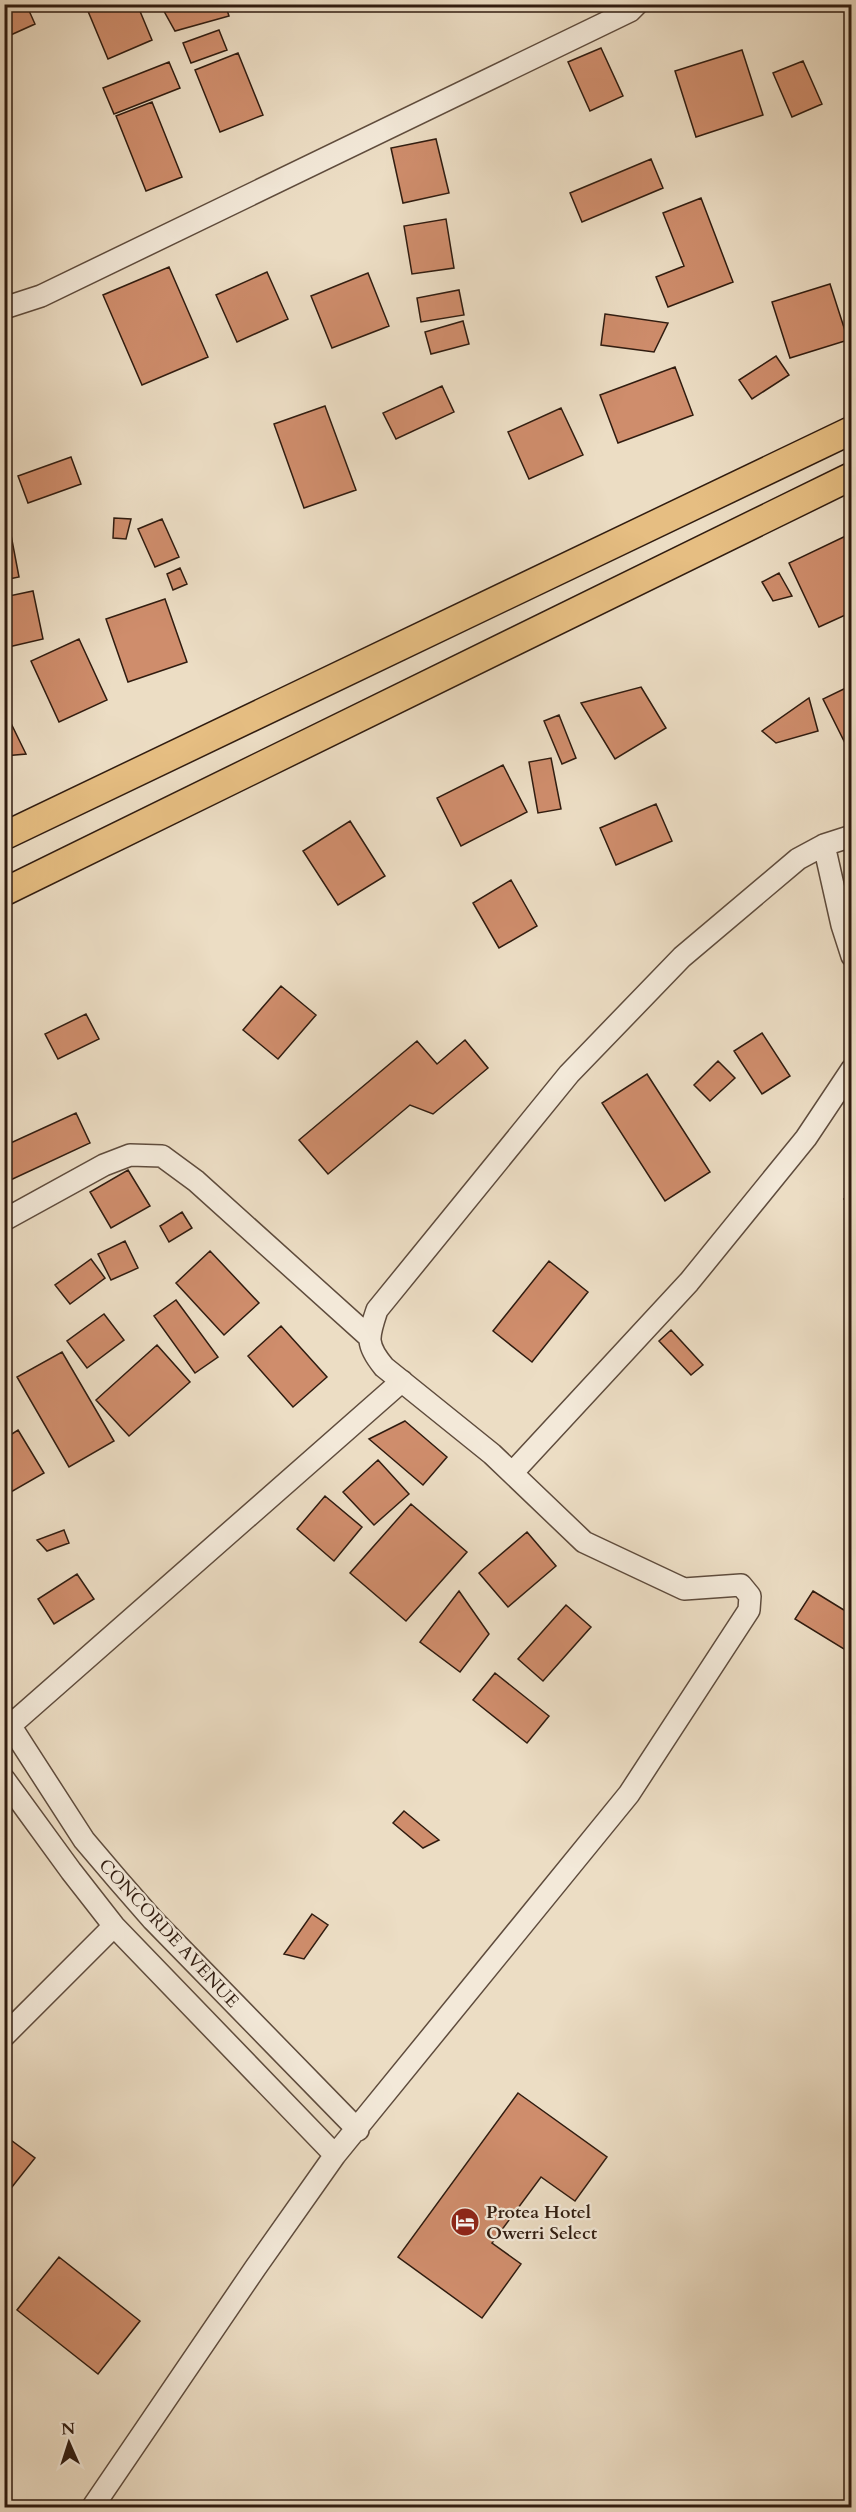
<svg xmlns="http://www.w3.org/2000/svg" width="856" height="2512" viewBox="0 0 856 2512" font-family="Cardo,serif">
<rect width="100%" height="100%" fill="#ecddc4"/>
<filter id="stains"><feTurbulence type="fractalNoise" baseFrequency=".00333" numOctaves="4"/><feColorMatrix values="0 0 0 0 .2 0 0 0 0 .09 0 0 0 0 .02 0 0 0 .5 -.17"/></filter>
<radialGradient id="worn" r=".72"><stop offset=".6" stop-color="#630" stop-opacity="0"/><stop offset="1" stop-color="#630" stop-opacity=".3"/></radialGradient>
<path fill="#cf8d6c" stroke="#301c10" stroke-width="1.5" d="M4 4H26L35 24 4 38Z
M85 4H137L152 40 108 59Z
M160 4H225L229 16 175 31Z
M219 30 227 50 191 63 183 43Z
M601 48 623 96 590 111 568 62Z
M742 50 763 115 696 137 675 71Z
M238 53 263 115 220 132 195 70Z
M803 61 822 104 792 117 773 73Z
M169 62 180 88 114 114 103 88Z
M152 102 182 177 146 191 116 116Z
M436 139 449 193 403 203 391 148Z
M651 159 663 188 582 222 570 193Z
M701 198 733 282 668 307 656 277 684 266 663 213Z
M446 219 454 268 412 274 404 226Z
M169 267 208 357 142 385 103 295Z
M267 272 288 319 237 342 216 295Z
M368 273 389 326 332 348 311 296Z
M830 284 848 340 790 358 772 302Z
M459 290 464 315 421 322 417 298Z
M605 314 668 323 654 352 601 345Z
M463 321 469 344 431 354 425 332Z
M776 356 789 375 752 399 739 380Z
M675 367 693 415 618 443 600 395Z
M442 386 454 412 396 439 383 413Z
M325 406 356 490 304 508 274 424Z
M561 408 583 455 529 479 508 432Z
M71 457 81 484 28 503 18 476Z
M4 484 9 498 4 500Z
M114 518 131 519 126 539 113 538Z
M162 519 179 557 155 567 138 529Z
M852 533V612L819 627 789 563Z
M11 535 19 577 4 580V536Z
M180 568 187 584 173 590 167 574Z
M779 573 792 596 773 601 762 582Z
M33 591 43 639 4 648V597Z
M165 599 187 662 128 682 106 619Z
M79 639 107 700 59 722 31 661Z
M852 685V755H851L823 699Z
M641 687 666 728 615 759 581 703Z
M809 698 818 731 776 743 762 731Z
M4 709 26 754 4 756Z
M559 715 576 758 562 764 544 721Z
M551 758 561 809 538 813 529 762Z
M503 765 527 812 461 846 437 798Z
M656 804 672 841 616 865 600 828Z
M350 821 385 876 338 905 303 851Z
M511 880 537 926 499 948 473 903Z
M281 986 316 1015 278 1059 243 1030Z
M86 1014 99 1039 58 1059 45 1034Z
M762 1033 790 1076 762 1094 734 1051Z
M465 1040 488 1068 433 1114 410 1105 328 1174 299 1140 417 1041 437 1064Z
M718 1061 735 1078 710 1101 694 1085Z
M647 1074 710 1172 665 1201 602 1103Z
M76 1113 90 1143 4 1183V1146Z
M128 1170 150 1206 111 1228 90 1192Z
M852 1191V1206L844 1199Z
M182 1212 192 1228 169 1242 160 1226Z
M125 1241 138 1268 111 1280 98 1254Z
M210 1251 259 1303 224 1335 176 1283Z
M91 1259 105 1278 70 1304 55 1285Z
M549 1261 588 1292 532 1362 493 1331Z
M176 1300 218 1357 195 1373 154 1316Z
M104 1314 124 1340 87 1368 67 1341Z
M281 1326 327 1377 293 1407 248 1356Z
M671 1330 703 1365 691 1375 659 1341Z
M157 1345 190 1382 129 1436 96 1400Z
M62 1352 114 1441 69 1467 17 1377Z
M405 1421 447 1457 423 1485 369 1439Z
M18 1430 44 1473 4 1496V1439Z
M378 1460 409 1494 374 1525 343 1492Z
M325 1496 362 1527 334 1561 297 1529Z
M411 1504 467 1552 406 1621 350 1573Z
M64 1530 69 1543 47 1551 37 1540Z
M527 1532 556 1566 508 1607 479 1573Z
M77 1574 94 1599 54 1624 38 1599Z
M459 1591 489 1634 460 1672 420 1642Z
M813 1591 852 1615V1654L795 1619Z
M566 1605 591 1627 543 1681 518 1659Z
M495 1673 549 1716 527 1743 473 1700Z
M404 1811 439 1840 423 1848 393 1823Z
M312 1914 328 1925 304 1959 284 1954Z
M518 2093 607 2157 575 2201 541 2177 492 2243 521 2264 482 2318 398 2257Z
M4 2135 35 2158 4 2197Z
M59 2257 140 2321 98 2374 17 2310Z"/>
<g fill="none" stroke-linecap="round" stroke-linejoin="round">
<g stroke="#5f4c3d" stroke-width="24">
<path id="minor" d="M4 308 41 296 630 11 637 4
M824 845 842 925 852 956
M4 1220 104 1165 130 1155 162 1156 196 1181 368 1336
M513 1472 689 1282 806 1138 852 1069
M4 1716 84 1840 118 1880 153 1920 358 2130
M4 1731 402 1381
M4 1779 71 1871 114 1926 335 2155
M4 2036 114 1926
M92 2508 256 2267 335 2155 629 1794 749 1610 750 1596 741 1585 684 1589 584 1542 492 1454 384 1367C365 1344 368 1337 377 1310L569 1074 682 957 798 859 824 845 852 836"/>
</g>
<g stroke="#301c10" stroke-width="30">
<path id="major" d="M4 836 852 430
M4 892 852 476"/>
</g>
<use href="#minor" stroke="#f3e9d9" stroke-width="21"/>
<use href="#major" stroke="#e6be82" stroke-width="27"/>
</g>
<defs>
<g id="hotel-disc" transform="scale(1.5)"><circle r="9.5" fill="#8f2418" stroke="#f3e9d9"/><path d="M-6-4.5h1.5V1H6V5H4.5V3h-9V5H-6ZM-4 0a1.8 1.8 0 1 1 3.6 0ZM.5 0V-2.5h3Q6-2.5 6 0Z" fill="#fff"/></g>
</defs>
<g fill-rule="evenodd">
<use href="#hotel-disc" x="465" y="2222"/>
</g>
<g text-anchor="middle" stroke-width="4.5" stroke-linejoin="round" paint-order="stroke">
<g font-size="18" fill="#301c10" stroke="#f3e9d9">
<text transform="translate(169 1933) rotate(47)" y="6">CONCORDE AVENUE</text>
</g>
<g font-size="18" font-weight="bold" fill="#301c10" stroke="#f3e9d9" text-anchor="start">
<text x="486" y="2218">Protea Hotel<tspan x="486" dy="21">Owerri Select</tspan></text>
</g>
</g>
<rect width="856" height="2512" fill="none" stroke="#ecddc4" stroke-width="24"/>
<rect x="6" y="6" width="844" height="2500" fill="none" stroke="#301c10" stroke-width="3"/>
<rect x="12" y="12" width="832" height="2488" fill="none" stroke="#301c10" stroke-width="1.5"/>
<g transform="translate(69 2443) rotate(357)" stroke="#f3e9d9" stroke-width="4.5" paint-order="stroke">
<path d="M0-4.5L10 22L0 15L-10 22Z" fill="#301c10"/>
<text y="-9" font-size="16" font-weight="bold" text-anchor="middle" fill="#301c10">N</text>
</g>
<rect width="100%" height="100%" filter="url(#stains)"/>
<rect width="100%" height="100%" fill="url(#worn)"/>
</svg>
